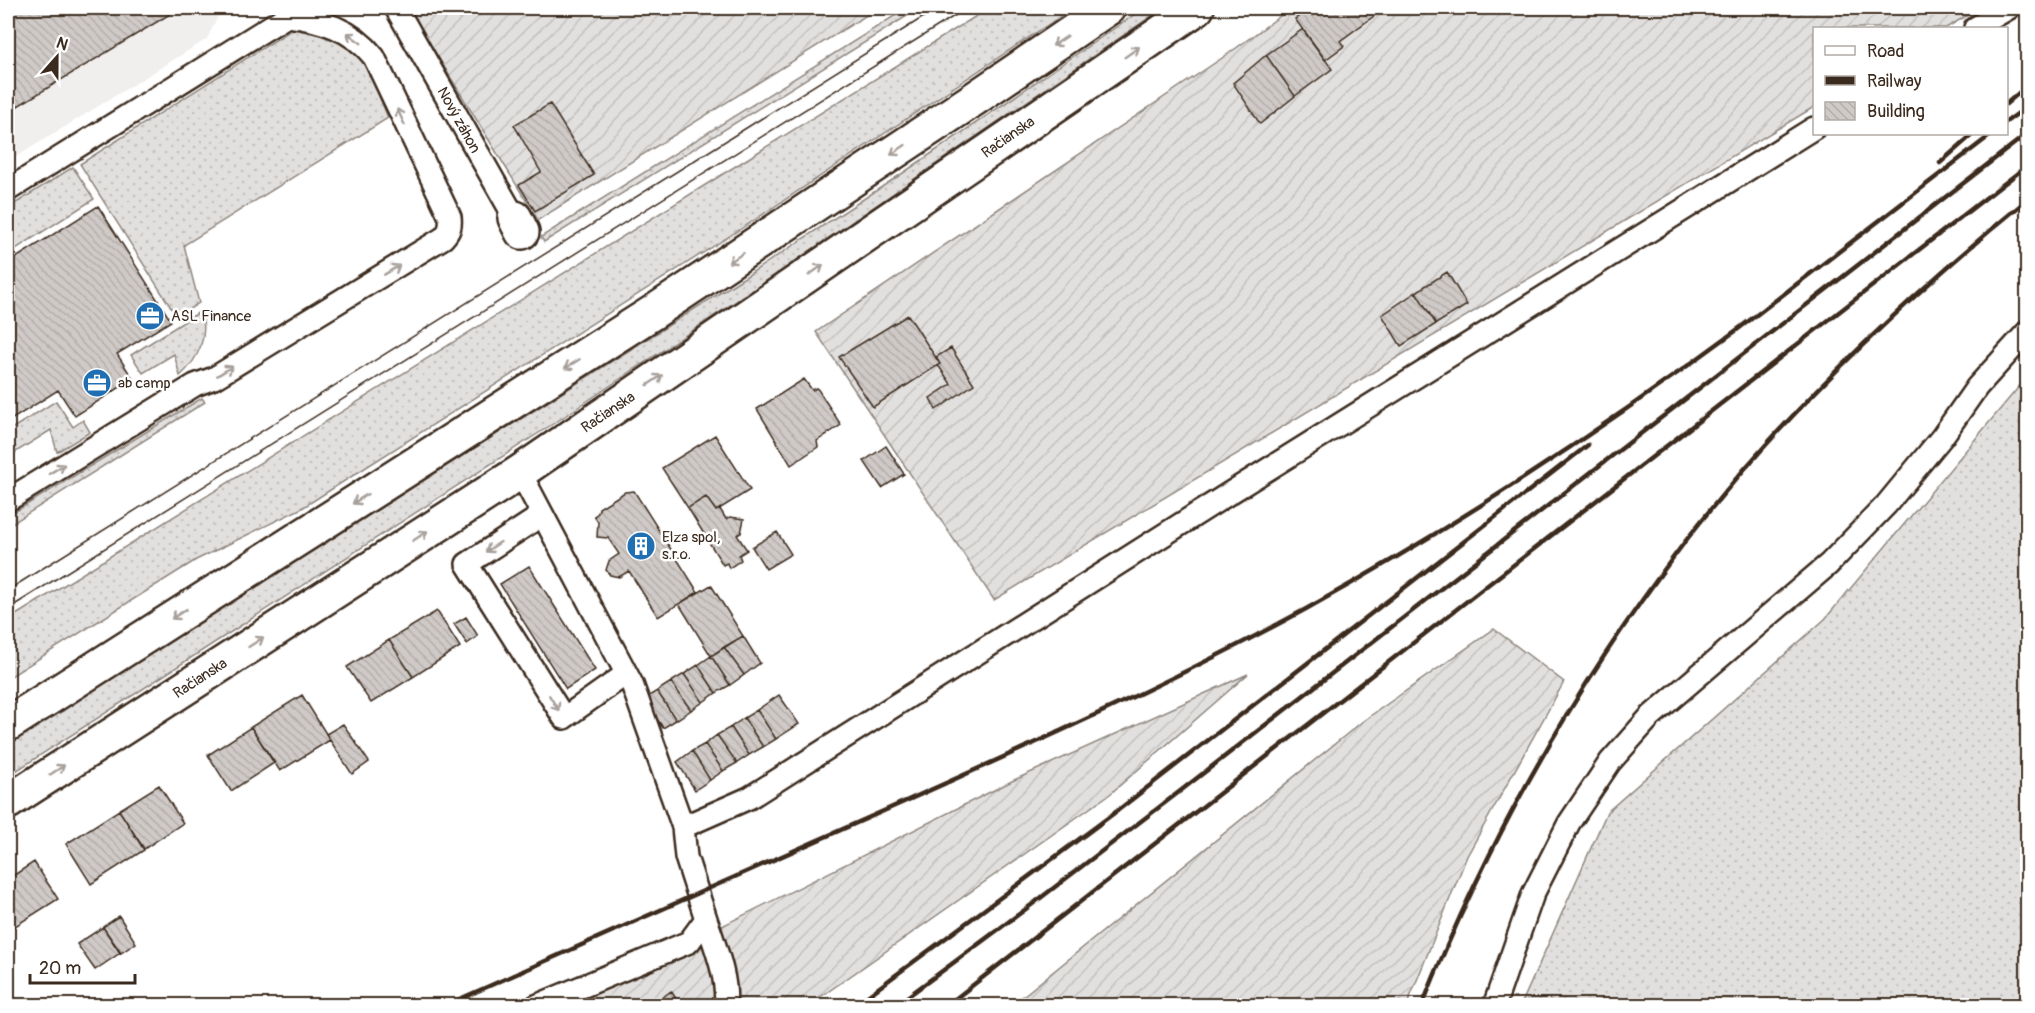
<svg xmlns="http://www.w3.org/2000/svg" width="2035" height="1013" viewBox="0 0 2035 1013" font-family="Pangolin,sans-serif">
<defs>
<pattern id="grass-dots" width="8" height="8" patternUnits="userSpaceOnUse" patternTransform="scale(1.5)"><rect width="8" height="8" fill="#e2e0de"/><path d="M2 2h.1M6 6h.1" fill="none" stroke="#c3c0be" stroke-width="1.8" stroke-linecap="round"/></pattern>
<pattern id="garden-furrows" width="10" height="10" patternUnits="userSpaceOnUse" patternTransform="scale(1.5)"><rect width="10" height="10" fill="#e2e0de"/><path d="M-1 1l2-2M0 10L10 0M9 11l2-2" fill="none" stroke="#c3c0be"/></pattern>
<pattern id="building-back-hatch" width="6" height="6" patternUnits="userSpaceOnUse" patternTransform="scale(1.5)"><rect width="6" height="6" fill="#cfcac7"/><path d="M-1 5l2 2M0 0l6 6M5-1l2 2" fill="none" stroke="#b3aeaa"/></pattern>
</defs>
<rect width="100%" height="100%" fill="#fff"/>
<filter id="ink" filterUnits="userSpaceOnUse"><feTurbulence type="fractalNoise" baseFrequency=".0167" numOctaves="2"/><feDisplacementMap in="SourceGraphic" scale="12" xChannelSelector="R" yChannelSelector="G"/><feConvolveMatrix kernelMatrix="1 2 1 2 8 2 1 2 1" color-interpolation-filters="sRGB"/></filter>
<g filter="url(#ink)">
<path fill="#f1efee" d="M8 8H222L207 39 8 162Z"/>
<path fill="url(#grass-dots)" stroke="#8e857e" stroke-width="1.5" d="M907 8H920L544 242 541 237Z
M989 8H1073L750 223 302 508 196 560 8 678V620Z
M1144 8H1163L769 279 559 420 8 776V744L748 275 903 173Z
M297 29C312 30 340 38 351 47 365 57 381 101 388 118L184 245 199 303 177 317 80 164 288 32Z
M73 167 94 199 8 254V208Z
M201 311C209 335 199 359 180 376L174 354 143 373 131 355Z
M2027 377V1005H1521L1607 812 1825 619Z
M202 398 205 402 8 526V516Z
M56 401 73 427 83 420 90 432 57 452 51 430 8 457V431Z"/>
<path fill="url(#garden-furrows)" stroke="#8e857e" stroke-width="1.5" d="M408 8H878L538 220Z
M1291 8H1980L1946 28H1814V107L994 600 816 332 1228 54Z
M1494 629 1564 682 1467 856 1407 1005H1012L1363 721Z
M1248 674 1110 794 809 1005 562 1006 1012 781Z"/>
<path fill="url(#building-back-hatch)" stroke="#3b2a1e" stroke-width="1.5" d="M8 8H180L8 112Z
M1311 8H1385L1340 41 1344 46 1325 60 1295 19Z
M1303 29 1332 69 1295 96 1266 55Z
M1266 55 1295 96 1260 124 1233 83Z
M550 104 594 175 535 211 519 185 541 172 514 125Z
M98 206 171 321 117 354 133 379 75 416 58 390 8 422V263Z
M1447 272 1467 305 1436 324 1416 292Z
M1416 292 1436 324 1401 346 1382 315Z
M908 315 940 364 873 407 839 357Z
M951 348 974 384 936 410 930 398 951 384 938 365 940 364 936 357Z
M804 379 812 390 817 388 841 425 817 441 818 447 791 465 757 409Z
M715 435 750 490 716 511 706 497 688 508 662 468Z
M886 446 904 474 882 488 864 461Z
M634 491 698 592 658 617 629 571 619 577 610 575 606 570 609 561 619 554 608 538 597 537 598 522 594 516 598 513 599 508 625 492Z
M706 497 716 511 720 509 726 519 730 517 744 519 741 533 737 535 747 550 739 555 741 560 729 568 727 563 723 565 688 508Z
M777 532 791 554 766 569 752 547Z
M529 566 595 670 566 689 500 584Z
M711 585 743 636 711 656 679 604Z
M437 611 460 647 413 677 389 640Z
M466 617 478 636 467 644 454 624Z
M743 636 760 663 744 675 724 647Z
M389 640 413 677 371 703 347 667Z
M724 647 744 675 730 685 711 656Z
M711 656 730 685 716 693 698 665Z
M698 665 716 693 703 702 684 674Z
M684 674 703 702 691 710 671 682Z
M671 682 691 710 676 720 657 691Z
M657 691 676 720 663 728 644 699Z
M302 695 330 740 280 771 251 727Z
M779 695 799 724 776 739 757 710Z
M757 710 776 739 763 747 744 718Z
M744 718 763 747 749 755 731 727Z
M343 724 369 762 352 774 326 734Z
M251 727 274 763 231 791 208 755Z
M731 727 749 755 737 763 717 735Z
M717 735 737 763 723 771 705 744Z
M705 744 723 771 710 780 692 751Z
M692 751 710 780 695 790 677 762Z
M159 785 183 823 144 849 119 810Z
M119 810 144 850 91 884 66 844Z
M34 862 58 899 9 930 8 879Z
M119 916 136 943 121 953 103 927Z
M103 927 120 953 95 970 77 944Z
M671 991 681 1006H651Z"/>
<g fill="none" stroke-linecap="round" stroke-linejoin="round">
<g stroke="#3b2a1e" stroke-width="26">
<path id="service" d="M396 8 515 218
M1975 28 2009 8
M8 190 287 16C322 20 352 29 374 57L450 217C451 226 450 231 443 238L214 378 195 385 8 500
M520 472 632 684 683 827 686 857 706 919 689 942 536 1006
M542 515 467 564 564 718 626 674
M683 827 749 798 1233 491 1814 128
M706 919C714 944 729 980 725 1006
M1494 1006 1533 894 1569 823 1610 762 1650 717 1829 564 1886 505 1942 437 1977 387 2028 331"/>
</g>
<g stroke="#3b2a1e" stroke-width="38">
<path id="minor" d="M515 218 522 232"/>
</g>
<g stroke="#3b2a1e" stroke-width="38">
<path id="secondary" d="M8 724 652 313 974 99 1108 8
M8 802 520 472 1197 8"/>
</g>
<use href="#service" stroke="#fff" stroke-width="21"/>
<use href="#minor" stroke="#fff" stroke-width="33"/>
<use href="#secondary" stroke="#fff" stroke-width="33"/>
<path stroke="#3b2a1e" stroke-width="1.5" d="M8 590 938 8
M8 609 967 8"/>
<path stroke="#3b2a1e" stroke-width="4.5" d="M2006 104 2028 85
M2006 122 2028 106
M1940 163 1973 134
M1733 333 1992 134
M444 1006C592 940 740 875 888 809 1029 746 1170 683 1306 609 1456 526 1600 431 1738 329
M854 1006 1117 811 1588 445
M895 1006 1034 903 1179 792 2028 133
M946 1006 2028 165
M1422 1006C1488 840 1576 685 1684 543 1782 415 1903 301 2028 199"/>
</g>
<defs><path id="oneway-shaft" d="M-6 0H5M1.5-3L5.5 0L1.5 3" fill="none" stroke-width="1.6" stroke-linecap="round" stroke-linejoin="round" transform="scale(1.5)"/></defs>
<g stroke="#a79f9a">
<use href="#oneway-shaft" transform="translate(354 38) rotate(-144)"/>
<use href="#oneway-shaft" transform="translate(1060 41) rotate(146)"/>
<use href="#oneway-shaft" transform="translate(1132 52) rotate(-35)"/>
<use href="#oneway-shaft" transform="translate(401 117) rotate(-115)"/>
<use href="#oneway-shaft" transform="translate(898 150) rotate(146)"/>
<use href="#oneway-shaft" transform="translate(736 258) rotate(147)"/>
<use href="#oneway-shaft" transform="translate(392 270) rotate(-31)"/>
<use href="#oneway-shaft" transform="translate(816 270) rotate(-35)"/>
<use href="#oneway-shaft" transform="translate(572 364) rotate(148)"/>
<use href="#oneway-shaft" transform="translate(225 371) rotate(-31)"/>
<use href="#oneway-shaft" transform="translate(655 380) rotate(-34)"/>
<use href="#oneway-shaft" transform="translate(57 469) rotate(-31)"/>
<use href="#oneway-shaft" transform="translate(360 499) rotate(147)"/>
<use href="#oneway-shaft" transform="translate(420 536) rotate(-33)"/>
<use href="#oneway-shaft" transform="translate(493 547) rotate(147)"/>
<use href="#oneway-shaft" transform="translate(179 614) rotate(147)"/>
<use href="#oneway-shaft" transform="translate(256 642) rotate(-33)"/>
<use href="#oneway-shaft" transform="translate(554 703) rotate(58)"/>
<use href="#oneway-shaft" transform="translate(57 770) rotate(-33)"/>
</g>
</g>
<defs>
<g id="office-disc" transform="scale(1.5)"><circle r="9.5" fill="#1f6fb2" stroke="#fff"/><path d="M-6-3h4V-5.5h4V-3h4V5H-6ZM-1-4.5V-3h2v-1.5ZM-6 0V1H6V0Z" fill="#fff"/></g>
<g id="building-disc" transform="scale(1.5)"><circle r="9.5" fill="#1f6fb2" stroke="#fff"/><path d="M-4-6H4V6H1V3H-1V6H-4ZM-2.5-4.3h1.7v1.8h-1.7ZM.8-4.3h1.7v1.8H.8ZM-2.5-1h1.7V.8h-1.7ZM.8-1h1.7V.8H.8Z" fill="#fff"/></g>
</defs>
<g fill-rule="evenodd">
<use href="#office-disc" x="150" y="316"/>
<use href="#office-disc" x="97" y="383"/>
<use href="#building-disc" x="641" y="546"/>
</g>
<g text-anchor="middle" stroke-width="5" stroke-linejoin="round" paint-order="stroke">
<g font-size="15" fill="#3b2a1e" stroke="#fff">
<text transform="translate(459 120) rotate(61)" y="5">Nový záhon</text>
<text transform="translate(1008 137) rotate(-35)" y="5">Račianska</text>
<text transform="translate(608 412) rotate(-34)" y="5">Račianska</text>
<text transform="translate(200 678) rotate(-33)" y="5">Račianska</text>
</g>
<g font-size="15" fill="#3b2a1e" stroke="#fff" text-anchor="start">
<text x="171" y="321">ASL Finance</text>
<text x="118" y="388">ab camp</text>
<text x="662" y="542">Elza spol,<tspan x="662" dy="17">s.r.o.</tspan></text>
</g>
</g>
<rect width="2035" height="1013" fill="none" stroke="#fff" stroke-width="30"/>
<rect x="15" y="15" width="2005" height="983" fill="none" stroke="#3b2a1e" stroke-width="2" filter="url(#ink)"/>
<rect x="1813" y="27" width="195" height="108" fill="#ffffff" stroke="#b1aaa5" stroke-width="1.5"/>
<rect x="1825" y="46" width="30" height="9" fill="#ffffff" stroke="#b1aaa5" stroke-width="1.5"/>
<text x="1867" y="57" font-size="18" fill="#3b2a1e">Road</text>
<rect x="1825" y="76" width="30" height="9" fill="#3b2a1e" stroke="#b1aaa5" stroke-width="1.5"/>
<text x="1867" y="87" font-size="18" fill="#3b2a1e">Railway</text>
<rect x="1825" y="102" width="30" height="18" fill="url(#building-back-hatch)" stroke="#b1aaa5" stroke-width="1.5"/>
<text x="1867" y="117" font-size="18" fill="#3b2a1e">Building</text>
<g transform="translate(57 57) rotate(21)" stroke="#ffffff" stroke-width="4.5" paint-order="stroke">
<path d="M0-4.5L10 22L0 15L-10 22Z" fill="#3b2a1e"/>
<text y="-9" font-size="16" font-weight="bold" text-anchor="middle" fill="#3b2a1e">N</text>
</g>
<path d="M30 974v9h105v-9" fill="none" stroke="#3b2a1e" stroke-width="3"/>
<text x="39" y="974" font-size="18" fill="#3b2a1e" stroke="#ffffff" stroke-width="4.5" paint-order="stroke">20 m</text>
</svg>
